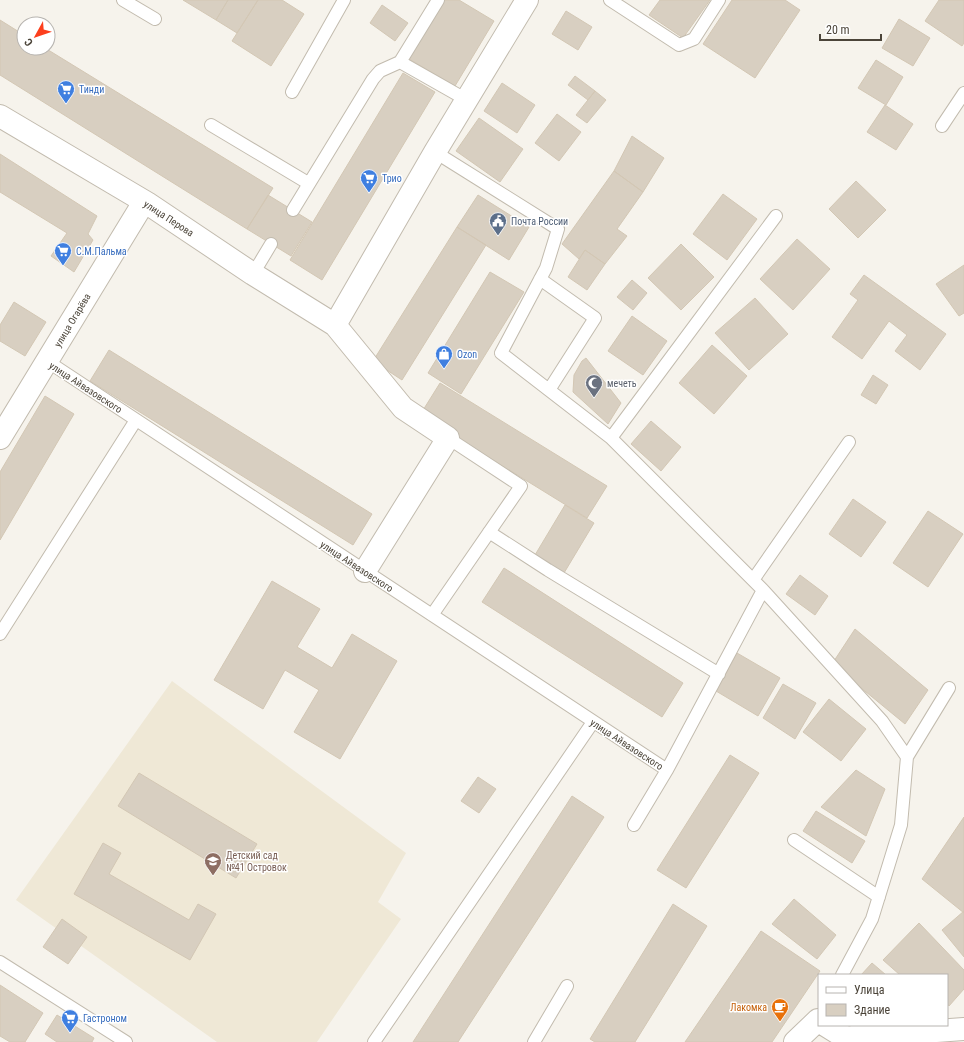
<svg xmlns="http://www.w3.org/2000/svg" width="964" height="1042" viewBox="0 0 964 1042" font-family="'Roboto Condensed',sans-serif">
<rect width="100%" height="100%" fill="#f6f3ec"/>
<path fill="#efe8d6" d="M172 681 406 853 378 902 401 919 317 1042H217L16 900Z"/>
<path fill="#d8cfc1" stroke="#d3c7b4" d="M183 0H228L216 20Z
M228 0H258L237 33 216 20Z
M258 0H282L304 14 271 66 232 41Z
M444 0H459L494 21 455 86 409 59Z
M660 0H710L683 38 649 15Z
M732 0H785L800 10 755 78 703 44Z
M939 0H964V43L962 46 925 21Z
M382 5 408 23 395 41 370 23Z
M566 11 592 27 578 50 552 34Z
M899 19 930 38 913 66 882 48Z
M0 20 24 35V48H45L273 188 247 229 0 75Z
M876 60 903 77 886 105 858 88Z
M403 73 435 92 322 280 290 260Z
M575 76 595 91 588 100 568 85Z
M502 83 535 105 517 133 484 111Z
M595 91 606 100 587 123 576 115Z
M885 105 913 124 896 150 867 132Z
M557 114 581 132 559 161 535 143Z
M479 118 523 149 500 182 456 151Z
M632 136 664 158 643 192 614 171Z
M0 154 97 216 88 234 93 240 74 272 51 256 67 233 0 192Z
M614 171 643 192 617 229 627 236 605 264 585 250 579 259 562 244Z
M856 181 886 210 858 238 829 209Z
M723 194 757 219 727 260 693 234Z
M268 195 312 222 291 256 247 229Z
M478 195 529 227 509 260 457 227Z
M457 227 486 245 402 380 373 361Z
M797 239 830 269 793 310 760 279Z
M681 244 714 277 681 310 648 278Z
M585 250 605 264 587 290 568 277Z
M964 265V313L959 316 936 284Z
M490 272 524 292 461 394 428 373Z
M864 275 946 334 920 370 895 351 907 335 889 321 862 359 832 337 858 300 850 294Z
M632 280 647 293 633 310 617 297Z
M755 298 788 334 749 370 715 333Z
M14 302 46 322 25 356 0 341V325Z
M632 316 667 341 643 375 608 351Z
M712 345 747 376 714 414 679 383Z
M109 350 372 514 353 545 90 381Z
M586 358 621 403 608 424 573 392 574 375 582 361Z
M873 375 888 385 876 404 861 395Z
M440 383 607 486 587 518 420 415Z
M45 396 74 414 0 540V472Z
M651 421 681 447 661 471 631 444Z
M853 499 886 522 861 557 829 534Z
M565 505 594 523 564 573 535 555Z
M928 511 963 534 928 587 893 563Z
M504 568 683 683 662 717 482 602Z
M800 575 828 596 815 615 786 594Z
M272 581 320 609 297 647 332 668 352 634 397 661 340 759 294 732 319 690 285 670 263 709 214 680Z
M855 629 928 690 905 724 832 664Z
M737 653 780 678 758 716 716 691Z
M783 684 816 703 795 739 763 718Z
M829 699 866 729 841 761 803 732Z
M730 755 759 773 686 888 657 870Z
M856 770 885 789 866 836 821 807Z
M139 773 257 844 236 878 118 806Z
M478 777 496 789 479 813 461 801Z
M572 796 604 817 458 1042H413Z
M816 811 865 841 852 863 803 831Z
M964 817V913L922 879Z
M103 843 121 853 109 874 189 920 198 904 216 914 190 960 74 894Z
M794 899 836 935 817 959 772 924Z
M673 904 707 926 635 1042H595L590 1039Z
M964 911V957L942 930Z
M62 919 87 937 68 964 43 947Z
M919 923 964 970V989L949 1006 947 1003V975H900L883 960Z
M761 931 820 971 772 1042H685Z
M872 963 886 975H861Z
M0 985 43 1013 25 1042H10L0 1036Z
M57 1015 94 1038 92 1042H57L45 1034Z"/>
<g fill="none" stroke-linecap="round" stroke-linejoin="round">
<g stroke="#c2bbae" stroke-width="14">
<path id="service" d="M123 0 155 19
M438 0 400 62 467 100
M610 0 679 45 694 39 719 0
M292 92 344 0
M211 125 308 183
M942 126 964 93
M435 152 558 229 546 268 501 353 611 438 763 590 882 721 907 757 901 825 872 919 842 975
M293 210 373 79 380 71 400 62
M253 274 271 244
M540 279 595 318 549 390
M47 361 667 770
M611 438 776 216
M489 532 548 570 719 674
M753 580 849 442
M432 615 521 486 448 438
M0 634 136 420
M907 757 949 688
M634 825 667 770 763 590
M794 840 879 897
M0 962 126 1042
M374 1042 593 722
M534 1042 567 986"/>
</g>
<g stroke="#c2bbae" stroke-width="24">
<path id="minor" d="M0 116 147 203 253 274 335 325 403 408 448 438 365 571
M335 325 435 152 527 0
M0 438 144 202
M825 1025 846 1038 887 1031H936L964 1029
M795 1042 818 1020 819 1021"/>
</g>
<use href="#service" stroke="#fff" stroke-width="12"/>
<use href="#minor" stroke="#fff" stroke-width="22"/>
</g>
<defs>
<g id="supermarket-pin" transform="scale(0.9)"><path d="M0 17L-7.5 6A9.5 9.5 0 1 1 7.5 6Z" fill="#3f7fe0" stroke="#fff"/><path d="M-6-5.5h2.5l.6 2H6L4.5 2H-2.5L-4.4-4H-6ZM-1.5 3.2a1.3 1.3 0 1 0 .1 0ZM3 3.2a1.3 1.3 0 1 0 .1 0Z" fill="#fff"/></g>
<g id="civic-pin" transform="scale(0.9)"><path d="M0 17L-7.5 6A9.5 9.5 0 1 1 7.5 6Z" fill="#5c6f8a" stroke="#fff"/><path d="M-.6-6.5H3V-4.5H.6V-3L4-1V1h2V6H-6V1h2V-1L-.6-3ZM-1.2 2.5V6h2.4V2.5Z" fill="#fff"/></g>
<g id="shop-pin" transform="scale(0.9)"><path d="M0 17L-7.5 6A9.5 9.5 0 1 1 7.5 6Z" fill="#3f7fe0" stroke="#fff"/><path d="M-5-2.5h2.3a2.7 3.5 0 0 1 5.4 0H5L5.5 6h-11ZM-1.5-2.5h3a1.5 2.3 0 0 0-3 0Z" fill="#fff"/></g>
<g id="mosque-pin" transform="scale(0.9)"><path d="M0 17L-7.5 6A9.5 9.5 0 1 1 7.5 6Z" fill="#6b7280" stroke="#fff"/><path d="M3.5-4.9A6 6 0 1 0 3.5 4.9A5 5 0 1 1 3.5-4.9Z" fill="#fff"/></g>
<g id="school-pin" transform="scale(0.9)"><path d="M0 17L-7.5 6A9.5 9.5 0 1 1 7.5 6Z" fill="#8d6e63" stroke="#fff"/><path d="M0-5L7-2L0 1L-7-2ZM-4 1L0 2.5L4 1V4Q0 6-4 4Z" fill="#fff"/></g>
<g id="cafe-pin" transform="scale(0.9)"><path d="M0 17L-7.5 6A9.5 9.5 0 1 1 7.5 6Z" fill="#e8710a" stroke="#fff"/><path d="M-5.5-4.5H6V0H3Q3 3.5 0 3.5H-2.5Q-5.5 3.5-5.5 0ZM3-3.2v2h1.7v-2ZM-6 4.5H4V6H-6Z" fill="#fff"/></g>
</defs>
<g fill-rule="evenodd">
<use href="#supermarket-pin" x="66" y="89"/>
<use href="#supermarket-pin" x="369" y="178"/>
<use href="#civic-pin" x="498" y="221"/>
<use href="#supermarket-pin" x="63" y="251"/>
<use href="#shop-pin" x="444" y="354"/>
<use href="#mosque-pin" x="594" y="383"/>
<use href="#school-pin" x="213" y="861"/>
<use href="#cafe-pin" x="780" y="1007"/>
<use href="#supermarket-pin" x="70" y="1018"/>
</g>
<g text-anchor="middle" stroke-width="3" stroke-linejoin="round" paint-order="stroke">
<g font-size="10" fill="#366cbe" stroke="#fff" text-anchor="start">
<text x="79" y="93">Тинди</text>
<text x="382" y="182">Трио</text>
<text x="76" y="255">С.М.Пальма</text>
<text x="457" y="358">Ozon</text>
<text x="83" y="1022">Гастроном</text>
</g>
<g font-size="10" fill="#4b4439" stroke="#fff">
<text transform="translate(169 218) rotate(33)" y="4">улица Перова</text>
<text transform="translate(72 320) rotate(-59)" y="4">улица Огарёва</text>
<text transform="translate(86 387) rotate(33)" y="4">улица Айвазовского</text>
<text transform="translate(357 566) rotate(33)" y="4">улица Айвазовского</text>
<text transform="translate(627 744) rotate(33)" y="4">улица Айвазовского</text>
</g>
<g font-size="10" fill="#4e5e75" stroke="#fff" text-anchor="start">
<text x="511" y="225">Почта России</text>
</g>
<g font-size="10" fill="#5b616d" stroke="#fff" text-anchor="start">
<text x="607" y="387">мечеть</text>
</g>
<g font-size="10" fill="#785e54" stroke="#fff" text-anchor="start">
<text x="226" y="859">Детский сад<tspan x="226" dy="12">№41 Островок</tspan></text>
</g>
<g font-size="10" fill="#c56008" stroke="#fff" text-anchor="end">
<text x="767" y="1011">Лакомка</text>
</g>
</g>
<rect x="818" y="974" width="130" height="52" fill="#ffffff" stroke="#b7b4b0"/>
<rect x="826" y="987" width="20" height="6" fill="#ffffff" stroke="#b7b4b0"/>
<text x="854" y="994" font-size="12" fill="#4b4439">Улица</text>
<rect x="826" y="1004" width="20" height="12" fill="#d8cfc1" stroke="#b7b4b0"/>
<text x="854" y="1014" font-size="12" fill="#4b4439">Здание</text>
<g transform="translate(36 36) rotate(230)"><circle r="19" fill="#ffffff" stroke="#b7b4b0"/>
<path d="M0-3L7 15L0 10L-7 15Z" fill="#fc3f1d"/>
<text y="-6" font-size="11" font-weight="bold" text-anchor="middle" fill="#4b4439">С</text>
</g>
<path d="M820 34v6h61v-6" fill="none" stroke="#4b4439" stroke-width="2"/>
<text x="826" y="34" font-size="12" fill="#4b4439" stroke="#ffffff" stroke-width="3" paint-order="stroke">20 m</text>
</svg>
